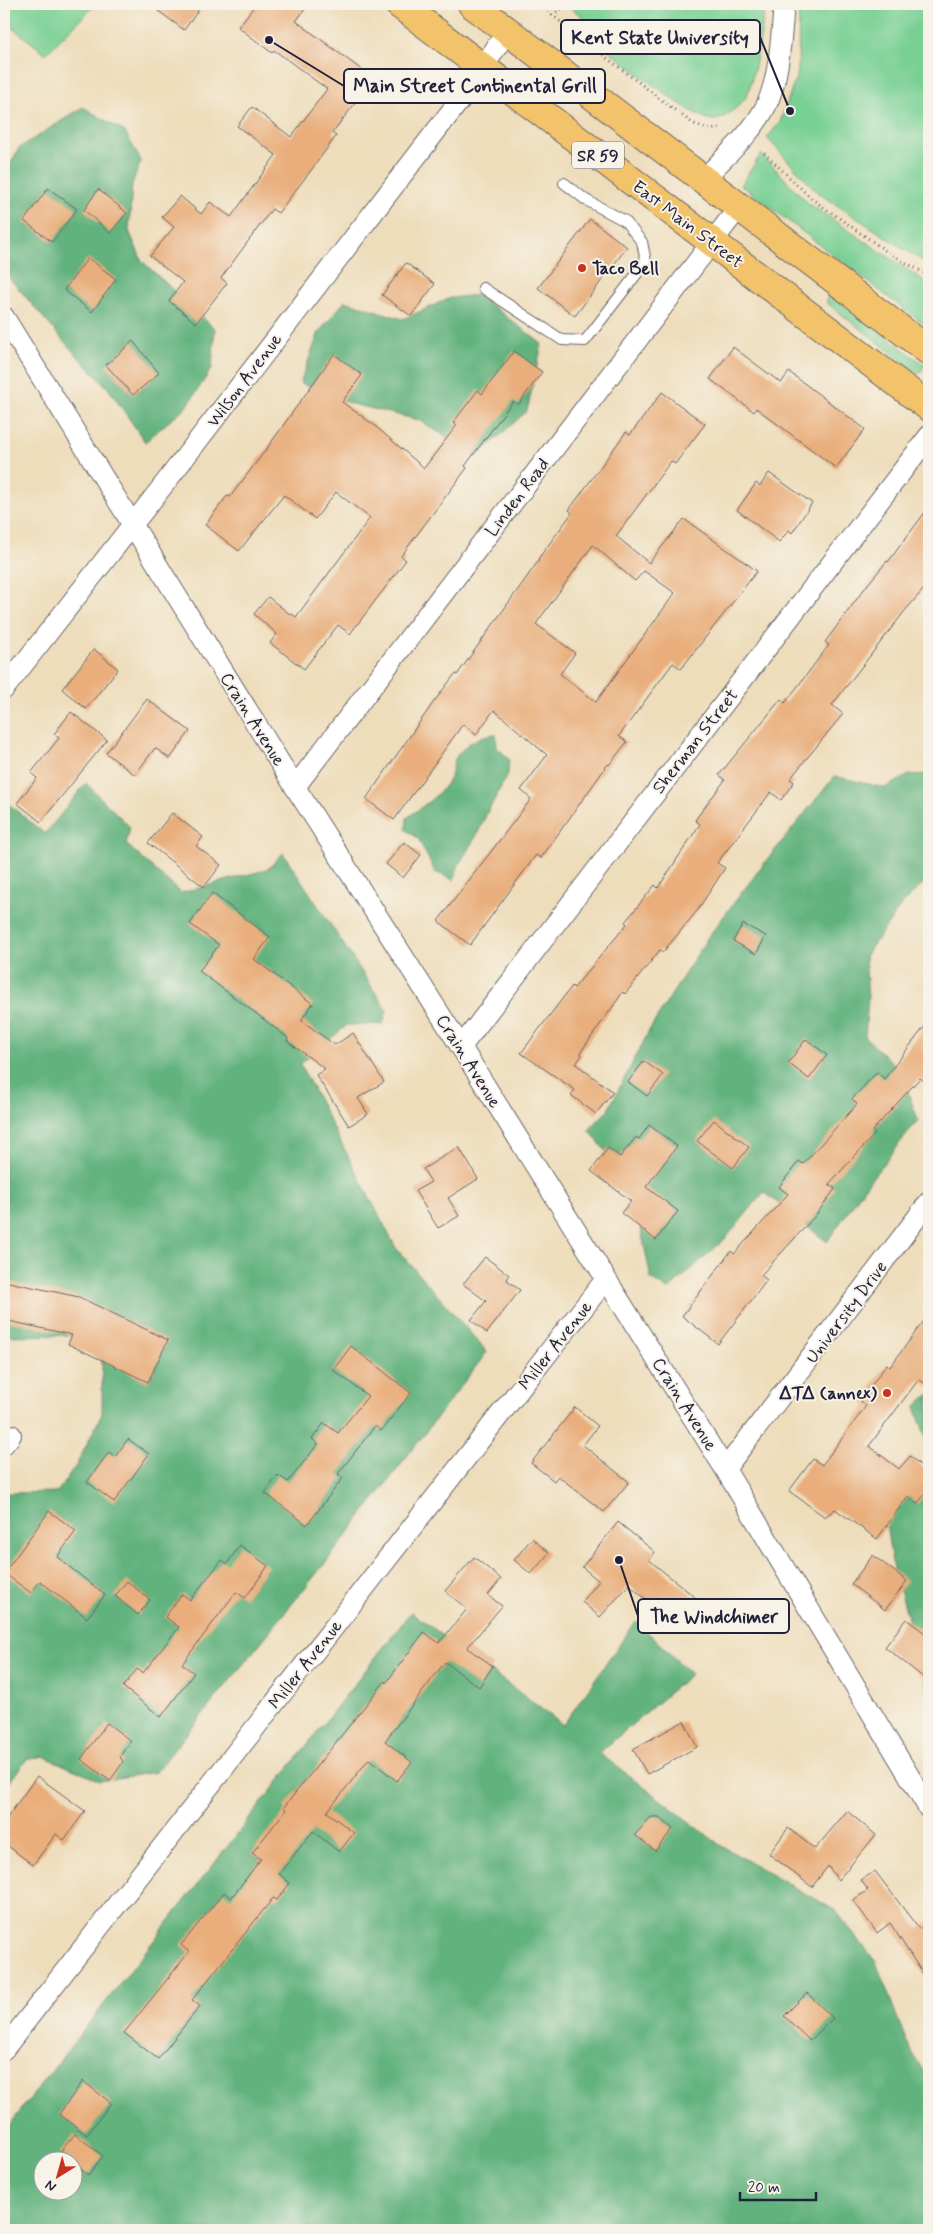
<svg xmlns="http://www.w3.org/2000/svg" width="933" height="2234" viewBox="0 0 933 2234" font-family="Mynerve,sans-serif">
<rect width="100%" height="100%" fill="#f7f3e8"/>
<filter id="ink" filterUnits="userSpaceOnUse"><feTurbulence type="fractalNoise" baseFrequency=".02" numOctaves="2"/><feDisplacementMap in="SourceGraphic" scale="10" xChannelSelector="R" yChannelSelector="G"/><feConvolveMatrix kernelMatrix="1 2 1 2 8 2 1 2 1" color-interpolation-filters="sRGB"/></filter>
<filter id="wash" filterUnits="userSpaceOnUse"><feTurbulence type="fractalNoise" baseFrequency=".0096" numOctaves="4" result="noise"/><feDisplacementMap in="SourceGraphic" scale="20" xChannelSelector="R" yChannelSelector="G"/><feGaussianBlur stdDeviation="1.12" result="paint"/><feColorMatrix in="noise" values="0 0 0 0 0 0 0 0 0 0 0 0 0 0 0 0 0 1.4 0 .05"/><feComposite in="paint" operator="in"/></filter>
<g filter="url(#wash)">
<rect width="100%" height="100%" fill="#edb"/>
<path fill="#79d094" stroke="#4e7968" d="M4 4H85L91 9 46 54 4 21Z
M570 4H765C764 20 753 85 746 97 741 105 723 121 713 120 690 119 606 47 582 30L588 21 567 5Z
M799 4H929V265L818 193 767 138 780 122 798 72Z
M761 154 809 204 929 284V328L741 185Z
M829 297H832L925 365 919 374 827 303V298Z"/>
<path fill="#62b27e" stroke="#426a5c" fill-rule="evenodd" d="M83 107 125 132 141 161 132 184 129 231 142 261 215 329 212 368 188 405 145 442 108 388 68 346 10 279 4 248V176L19 148Z
M478 295 542 344 527 411 477 456 419 420 352 404 300 383 319 332 345 301 403 319 450 298Z
M496 734 497 747 509 759 508 774 486 815 477 835 459 864 454 880 435 872 418 838 406 830 407 818C421 807 441 795 450 778 453 772 452 765 455 759 464 744 480 735 496 734Z
M929 774V878L903 903 865 956 868 998 865 1037 900 1070 918 1120 864 1188 827 1242 764 1192 727 1237 668 1290 651 1279 632 1185 589 1130 608 1110 650 1029 708 937 762 866 835 776 885 788 909 775Z
M86 783 130 827 126 844 181 893 268 869 283 853 387 1010 383 1024 347 1025 300 1064 396 1248 487 1352 334 1552 156 1772 100 1781 43 1756 26 1760 4 1789V1497L7 1493 57 1492 76 1466 102 1414V1361L80 1335 5 1336 4 1338V790L10 795 6 802 45 834Z
M929 1394V1447L915 1407Z
M929 1471V1692L891 1558 882 1496 906 1500 919 1487Z
M411 1612 563 1725 636 1621 691 1674 599 1753 720 1845 836 1911 876 1962 907 2043 929 2081V2230H4V2132ZM42 2162H72V2192H42Z"/>
<g id="blocks">
<path fill="#e9ae7c" fill-rule="evenodd" d="M149 4H203L184 30Z
M256 4H309L296 21 374 79 332 133 336 136 312 169 278 213 272 209 221 278 227 283 196 323 169 301 183 282 150 256 174 227 162 217 180 196 201 214 210 202 231 217 276 155 237 126 252 107 291 137 327 89 274 50 272 53 238 27Z
M48 188 77 209 52 242 24 221Z
M98 189 127 213 110 233 84 210Z
M590 219 627 247 575 316 538 288Z
M88 258 116 279 92 312 64 290Z
M406 263 435 284 411 316 382 295Z
M133 341 159 373 133 395 106 365Z
M733 347 781 383 789 372 865 429 836 468 756 408 754 412 710 379Z
M514 351 542 372 518 405 513 401 465 466 467 468 401 556 406 560 350 634 338 625 304 669 270 643 277 634 254 614 268 597 291 615 292 614 296 617 370 518 336 492 315 519 284 495 239 551 205 525 227 496 230 497 265 451 334 354 362 375 342 402 374 425 424 468 457 425 453 423 478 390 482 394Z
M662 392 705 424 675 464 671 461 616 536 649 563 684 519 757 571 681 669 673 663 619 736 627 742 609 765 608 764 541 858 536 855 470 945 438 921 531 799 521 790 547 755 494 710 476 735 463 724 394 820 366 799 433 703 455 674 457 675 539 560 538 559 572 513 569 510 626 432 630 435ZM593 545 635 581 644 571 675 593 596 702 560 674 575 653 536 624Z
M769 473 812 503 792 533 789 530 779 542 737 510 756 483 760 486Z
M929 507V583L904 612 832 705 843 714 790 779 794 782 781 800 771 792 717 863 725 868 697 911 663 952 660 950 625 994 623 992 580 1053 582 1055 576 1064 613 1092 596 1114 571 1095 575 1090 521 1053 572 986 574 988 627 924 625 922 655 885 658 888 700 824 695 820 725 780 719 775 781 699 785 703 829 645 825 642 868 584 887 561 888 562Z
M94 649 118 669 86 709 62 689Z
M147 699 190 731 170 759 155 748 135 775 106 753Z
M71 712 107 740 41 822 17 803 37 778 31 773 59 738 54 734Z
M172 813 203 837 196 846 221 865 204 887 148 843Z
M404 842 421 855 403 878 386 864Z
M212 893 270 937 254 959 313 1004 301 1020 335 1045 353 1033 384 1082 358 1098 368 1114 349 1126 316 1075 325 1069 287 1041 288 1038 254 1012 199 971 219 945 190 924Z
M743 924 766 936 756 954 733 941Z
M929 1021V1085L920 1078 872 1131 875 1134 829 1184 835 1189 816 1215 761 1275 767 1280 718 1344 682 1316 731 1251 734 1254 788 1194 779 1187 799 1161 803 1164 857 1104 852 1099 877 1072 884 1079Z
M806 1039 827 1055 809 1079 788 1063Z
M644 1061 663 1075 647 1096 628 1082Z
M714 1120 749 1147 733 1168 697 1141Z
M649 1125 677 1146 646 1187 678 1211 656 1240 621 1213 631 1201 591 1171 608 1148 620 1157 636 1137 639 1139Z
M459 1147 478 1179 448 1198 459 1216 438 1228 415 1191 431 1182 423 1169Z
M485 1257 509 1275 507 1280 520 1290 487 1333 471 1320 486 1301 463 1284Z
M4 1281 79 1297 168 1340 148 1382 68 1344 72 1335 4 1320Z
M929 1314V1387L919 1379 869 1446 899 1469 910 1456 929 1473V1489L917 1504 908 1496 877 1539 835 1509 825 1517 789 1491 813 1459 822 1465 866 1406 860 1401 887 1364 890 1367Z
M351 1346 411 1393 381 1431 375 1426 338 1474 343 1478 307 1525 265 1493 278 1475 288 1482 318 1444 312 1439 324 1423 338 1433 368 1396 333 1370Z
M575 1407 598 1426 583 1445 629 1482 604 1512 558 1476 554 1481 531 1463Z
M128 1439 149 1454 114 1502 87 1482 109 1452 115 1457Z
M49 1511 76 1531 57 1557 105 1595 87 1618 40 1581 31 1593 4 1573Z
M618 1522 655 1552 649 1560 696 1598 684 1613 667 1600 659 1610 629 1585 600 1617 582 1602 599 1581 582 1567Z
M532 1538 549 1553 531 1574 514 1560Z
M240 1545 268 1566 245 1598 236 1592 182 1664 194 1673 161 1717 123 1687 137 1669 143 1673 179 1627 165 1617 182 1594 190 1600 222 1560 227 1564Z
M873 1555 907 1581 885 1610 851 1584Z
M474 1557 501 1579 488 1595 502 1606 467 1648 493 1666 479 1687 445 1662 385 1741 412 1762 397 1781 369 1759 327 1812 354 1833 339 1852 313 1831 279 1874 290 1883 277 1900 273 1898 192 2000 200 2006 158 2059 124 2033 189 1952 181 1945 224 1892 231 1898 261 1859 252 1853 286 1810 284 1807 385 1681 386 1683 424 1632 439 1643 467 1609 445 1591Z
M127 1581 150 1600 138 1615 115 1596Z
M906 1619 929 1636V1682L885 1647Z
M684 1721 697 1747 647 1774 633 1749Z
M107 1723 131 1741 120 1756 123 1762 110 1781 81 1759Z
M37 1776 85 1811 64 1840 56 1834 33 1865 4 1843V1822Z
M847 1811 876 1835 838 1880 828 1866 812 1887 769 1854 788 1828 815 1849Z
M651 1817H659L673 1829 655 1851 635 1835Z
M875 1871 919 1929 929 1922V1983L890 1923 877 1933 853 1900 868 1890 861 1880Z
M807 1993 833 2018 810 2041 784 2016Z
M83 2081 111 2103 87 2135 59 2114Z
M75 2134 103 2156 88 2175 60 2152Z"/>
</g>
</g>
<g filter="url(#ink)">
<use href="#blocks" fill-opacity="0" stroke="#696368" stroke-width="1"/>
<g fill="none" stroke-linecap="round" stroke-linejoin="round">
<g stroke="#696368" stroke-width="12">
<path id="service" d="M483 288 562 340 585 341 646 262 642 242 625 221 586 200 564 183"/>
</g>
<g stroke="#696368" stroke-width="22">
<path id="minor" d="M703 180C724 157 752 134 766 106 780 76 781 37 784 4
M4 317 295 787 461 1047 725 1469 929 1809
M4 689 162 487 473 83 507 31
M295 787 739 207
M461 1047 929 436
M4 1444 11 1435
M725 1469 929 1202
M4 2049 606 1279"/>
</g>
<g stroke="#696368" stroke-width="30">
<path id="primary" d="M399 4 929 407
M472 4 929 351"/>
</g>
<path stroke="#696368" stroke-width="3" stroke-dasharray="1 4" stroke-linecap="butt" d="M541 4 552 15 608 59 692 123 710 130 720 128
M552 15 569 4
M764 153 812 199 886 251 929 276"/>
<use href="#service" stroke="#fff" stroke-width="10"/>
<use href="#minor" stroke="#fff" stroke-width="20"/>
<use href="#primary" stroke="#f2c36a" stroke-width="28"/>
</g>
</g>
<g fill="#c8321e" stroke="#f7f3e8" stroke-width="2">
<circle cx="582" cy="268" r="5"/>
<circle cx="887" cy="1393" r="5"/>
</g>
<g text-anchor="middle" stroke-width="4" stroke-linejoin="round" paint-order="stroke">
<rect fill="#f7f3e8" stroke="#62616f" stroke-width="1" x="572" y="141.5" width="52" height="27" rx="4"/>
<g font-size="16" font-weight="bold" fill="#22223b">
<text x="598" y="161">SR 59</text>
</g>
<g font-size="18" fill="#22223b" stroke="#f7f3e8">
<text transform="translate(688 224) rotate(37)" y="6">East Main Street</text>
<text transform="translate(244 380) rotate(-53)" y="6">Wilson Avenue</text>
<text transform="translate(517 497) rotate(-53)" y="6">Linden Road</text>
<text transform="translate(253 719) rotate(58)" y="6">Crain Avenue</text>
<text transform="translate(695 741) rotate(-52)" y="6">Sherman Street</text>
<text transform="translate(469 1061) rotate(58)" y="6">Crain Avenue</text>
<text transform="translate(846 1312) rotate(-53)" y="6">University Drive</text>
<text transform="translate(555 1345) rotate(-52)" y="6">Miller Avenue</text>
<text transform="translate(685 1404) rotate(58)" y="6">Crain Avenue</text>
<text transform="translate(305 1664) rotate(-52)" y="6">Miller Avenue</text>
</g>
<g font-size="18" font-weight="bold" fill="#22223b" stroke="#f7f3e8" text-anchor="start">
<text x="592" y="274">Taco Bell</text>
<text x="877" y="1399" text-anchor="end">ΔΤΔ (annex)</text>
</g>
</g>
<path fill="none" stroke="#22223b" stroke-width="2" d="M790 111L760 37M269 40L344 86M619 1560L638 1616"/>
<g fill="#22223b" stroke="#f7f3e8" stroke-width="2">
<circle cx="790" cy="111" r="5"/>
<circle cx="269" cy="40" r="5"/>
<circle cx="619" cy="1560" r="5"/>
</g>
<g fill="#f7f3e8" stroke="#22223b" stroke-width="2">
<rect x="561" y="20" width="199" height="34" rx="5"/>
<rect x="344" y="69" width="261" height="34" rx="5"/>
<rect x="638" y="1599" width="151" height="34" rx="5"/>
</g>
<g font-size="19" text-anchor="middle" font-weight="bold" fill="#22223b">
<text x="660" y="44">Kent State University</text>
<text x="475" y="92">Main Street Continental Grill</text>
<text x="714" y="1623">The Windchimer</text>
</g>
<rect width="933" height="2234" fill="none" stroke="#f7f3e8" stroke-width="20"/>
<g transform="translate(58 2176) rotate(217)"><circle r="24" fill="#f7f3e8" stroke="#a29fa3"/>
<path d="M0-4L9 19L0 12L-9 19Z" fill="#c8321e"/>
<text y="-8" font-size="14" font-weight="bold" text-anchor="middle" fill="#22223b">N</text>
</g>
<path d="M740 2192v8h76v-8" fill="none" stroke="#22223b" stroke-width="2.5"/>
<text x="748" y="2192" font-size="15" fill="#22223b" stroke="#f7f3e8" stroke-width="4" paint-order="stroke">20 m</text>
</svg>
